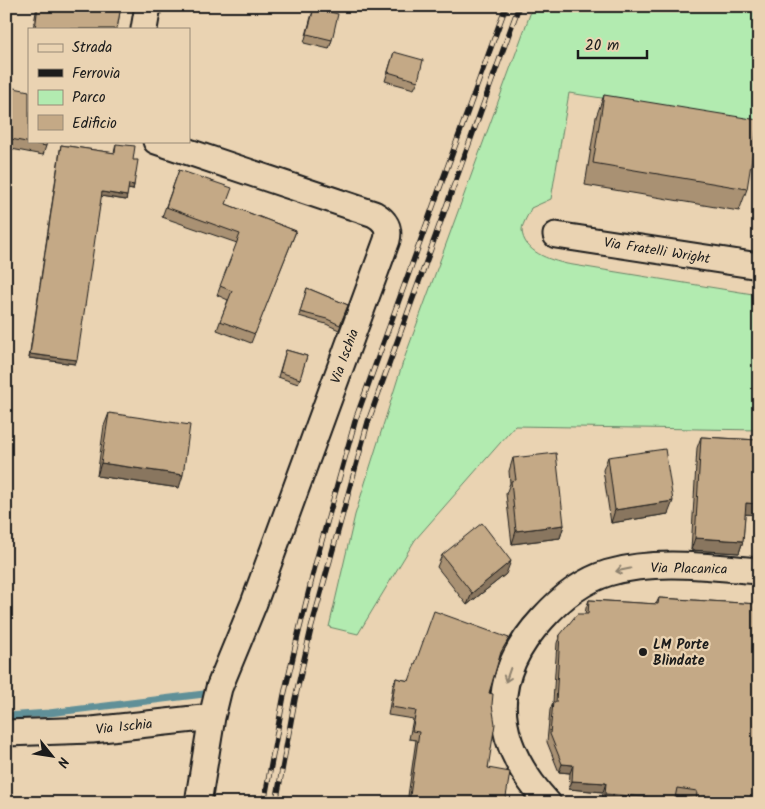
<svg xmlns="http://www.w3.org/2000/svg" width="765" height="809" viewBox="0 0 765 809" font-family="Kalam,sans-serif">
<rect width="100%" height="100%" fill="#ead3b2"/>
<filter id="ink" filterUnits="userSpaceOnUse"><feTurbulence type="fractalNoise" baseFrequency=".02" numOctaves="2"/><feDisplacementMap in="SourceGraphic" scale="10" xChannelSelector="R" yChannelSelector="G"/><feConvolveMatrix kernelMatrix="1 2 1 2 8 2 1 2 1" color-interpolation-filters="sRGB"/></filter>
<g filter="url(#ink)">
<path fill="#b2ebb0" stroke="#678466" d="M533 6H759V122L569 93 551 199 531 208C529 214 522 224 522 230 523 252 550 260 567 264L759 295V430L515 426 415 540 358 634 329 627 355 515 403 362Z"/>
<g fill="none" stroke-linecap="round" stroke-linejoin="round">
<path stroke="#609098" stroke-width="7" d="M6 716 49 713 212 693"/>
<g stroke="#1c1c1c" stroke-width="29">
<path id="minor" d="M144 29 148 6
M156 141 374 214C385 220 390 228 387 240L254 603 219 688 212 717 198 803
M556 235 759 266
M6 733 92 730 212 717
M548 803C493 743 486 679 543 618 561 598 582 581 608 573 657 559 709 567 759 571"/>
</g>
<use href="#minor" stroke="#ead3b2" stroke-width="25"/>
<g stroke="#1c1c1c" stroke-width="5.5">
<path id="rail" d="M264 803 284 695 299 631 317 558 356 418 506 6
M276 803 295 699 311 629 368 422 519 6"/>
</g>
<use href="#rail" stroke="#ead3b2" stroke-width="4" stroke-dasharray="11" stroke-linecap="butt"/>
</g>
<path fill="#a99173" stroke="#1c1c1c" d="M37 6H121L117 29H33Z
M314 8 332 40 329 49 304 43 311 17Z
M394 52 418 81 414 89 385 81Z
M9 87 46 146 43 155 6 148V94Z
M604 95 747 189 739 211 585 185 596 117Z
M116 144 133 160 134 185 133 190 128 189 126 200 101 196 75 364 29 358 60 150 61 145 114 153Z
M179 170 226 204 296 231 251 343 217 330 228 300 217 295 237 243 162 217Z
M307 288 348 305 339 330 326 324 299 316Z
M286 350 307 356 298 384 278 377Z
M109 413 179 488 97 476 104 426Z
M701 437 759 440V515L745 514 743 541 739 553 691 550 697 448Z
M608 457 668 514 611 523 603 470Z
M513 458 564 525 560 538 512 544 506 494 510 483 509 471Z
M442 555 506 574 467 605 437 567Z
M659 598 758 604 759 601V803H693L694 799 676 796 674 803H602L603 792 569 789 570 773 559 772 547 742 550 710 553 702 557 643 560 635 585 614 586 608 589 600 656 604Z
M506 646 500 657 489 693 488 768 505 803H407L416 740 409 739 413 719 388 715 393 686 396 678 409 681Z"/>
<path fill="#89765e" stroke="#1c1c1c" d="M129 184 134 185 133 190 127 189Z
M102 192 127 196 126 200 100 196Z
M30 354 77 360 75 364 29 358Z
M101 463 183 475 179 488 97 476Z
M673 501 668 514 611 523 615 510Z
M746 503 759 504V515L742 514Z
M564 525 560 538 512 544 516 531Z
M695 538 743 541 739 553 691 550Z
M511 561 506 574 467 605 472 593Z
M509 638 506 646 498 660 501 652Z
M562 764 573 765 570 773 559 772Z
M572 781 606 783 603 792 569 789Z
M605 794 657 798 655 803H602Z"/>
<path fill="#c4a986" stroke="#1c1c1c" d="M38 6H121L117 29H35Z
M314 8 338 14 332 40 307 34Z
M394 52 423 60 418 81 388 72Z
M9 87 29 91V141H47L46 146 6 138V100Z
M604 95 758 120 747 189 593 163Z
M116 144 135 146 133 160H138L134 185 129 184 127 196 102 192 77 360 30 354 61 145 115 153Z
M179 170 232 188 226 204 296 231 255 334 220 321 232 291 220 286 240 234 166 207Z
M307 288 348 305 340 325 327 319 300 312Z
M286 350 307 356 300 379 280 372Z
M109 413 190 425 183 475 101 463Z
M701 437 759 440V504L746 503 743 541 695 538Z
M665 449 673 501 615 510 608 457Z
M556 453 564 525 516 531 511 481 516 480 513 458Z
M482 523 511 561 472 593 442 555Z
M659 598 759 604V803H696L697 791 677 788 674 803H656L657 798 605 794 606 783 572 781 573 765 562 764 550 734 553 702H556L560 635 577 614H588L589 600 658 604Z
M434 611 509 638 501 652 489 693 493 694 492 705 495 724 488 768 510 772 505 803H409L419 732 412 731 416 711 391 707 396 678 409 681Z"/>
<defs><path id="oneway-shaft" d="M-6 0H5M1.5-3L5.5 0L1.5 3" fill="none" stroke-width="1.6" stroke-linecap="round" stroke-linejoin="round" transform="scale(1.25)"/></defs>
<g stroke="#8d816e">
<use href="#oneway-shaft" transform="translate(623 570) rotate(169)"/>
<use href="#oneway-shaft" transform="translate(508 675) rotate(109)"/>
</g>
</g>
<circle fill="#1c1c1c" stroke="#ead3b2" stroke-width="2" cx="643" cy="652" r="5"/>
<g text-anchor="middle" stroke-width="4.5" stroke-linejoin="round" paint-order="stroke">
<g font-size="14" fill="#1c1c1c" stroke="#ead3b2">
<text transform="translate(657 250) rotate(9)" y="5">Via Fratelli Wright</text>
<text transform="translate(344 356) rotate(-70)" y="5">Via Ischia</text>
<text transform="translate(689 568) rotate(1)" y="5">Via Placanica</text>
<text transform="translate(124 726) rotate(-6)" y="5">Via Ischia</text>
</g>
<g font-size="14" font-weight="bold" fill="#1c1c1c" stroke="#ead3b2" text-anchor="start">
<text x="653" y="649">LM Porte<tspan x="653" dy="16">Blindate</tspan></text>
</g>
</g>
<rect width="765" height="809" fill="none" stroke="#ead3b2" stroke-width="25"/>
<rect x="12" y="12" width="740" height="784" fill="none" stroke="#1c1c1c" stroke-width="2" filter="url(#ink)"/>
<rect x="28" y="28" width="162" height="115" fill="#ead3b2" stroke="#988a76"/>
<rect x="38" y="44" width="25" height="8" fill="#ead3b2" stroke="#988a76"/>
<text x="72" y="52" font-size="15" fill="#1c1c1c">Strada</text>
<rect x="38" y="69" width="25" height="8" fill="#1c1c1c" stroke="#988a76"/>
<text x="72" y="78" font-size="15" fill="#1c1c1c">Ferrovia</text>
<rect x="38" y="90" width="25" height="15" fill="#b2ebb0" stroke="#988a76"/>
<text x="72" y="102" font-size="15" fill="#1c1c1c">Parco</text>
<rect x="38" y="115" width="25" height="15" fill="#c4a986" stroke="#988a76"/>
<text x="72" y="128" font-size="15" fill="#1c1c1c">Edificio</text>
<g transform="translate(52 756) rotate(120)" stroke="#ead3b2" stroke-width="4" paint-order="stroke">
<path d="M0-4L9 19L0 12L-9 19Z" fill="#1c1c1c"/>
<text y="-8" font-size="14" font-weight="bold" text-anchor="middle" fill="#1c1c1c">N</text>
</g>
<path d="M578 50v8h69v-8" fill="none" stroke="#1c1c1c" stroke-width="2.5"/>
<text x="585" y="50" font-size="15" fill="#1c1c1c" stroke="#ead3b2" stroke-width="4" paint-order="stroke">20 m</text>
</svg>
